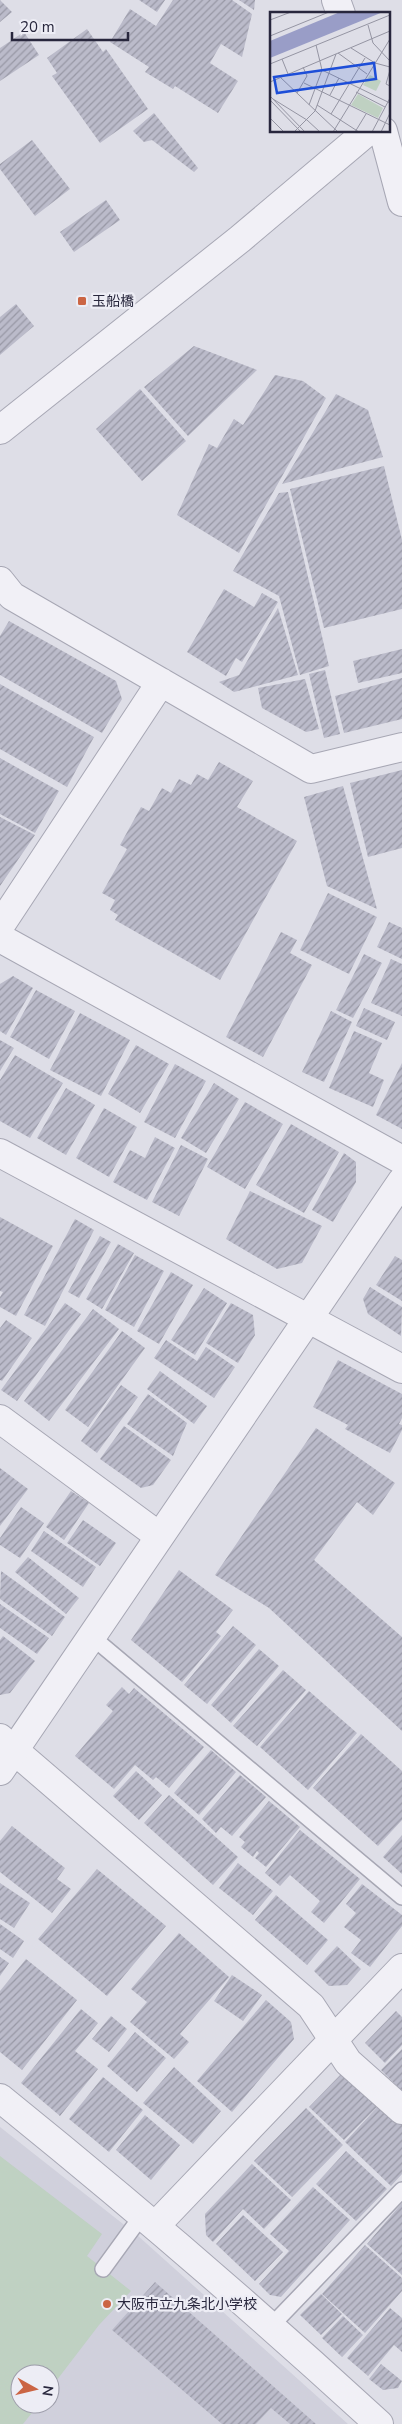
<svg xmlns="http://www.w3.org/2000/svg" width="402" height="2424" viewBox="0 0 402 2424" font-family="'Nunito Sans','Noto Sans JP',sans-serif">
<defs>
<pattern id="building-hatch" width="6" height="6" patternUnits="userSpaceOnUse" patternTransform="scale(1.25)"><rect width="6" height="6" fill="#bbbbca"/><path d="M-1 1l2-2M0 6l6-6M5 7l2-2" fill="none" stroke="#9898a5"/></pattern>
</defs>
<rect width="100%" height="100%" fill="#dedee7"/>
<path fill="#d0d0dc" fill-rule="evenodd" d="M0 2127 137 2235 348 2424H0ZM20 2374H50V2404H20Z"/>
<path fill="#bfd1c2" d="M0 2156 102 2234 87 2256 131 2291 99 2325 50 2389V2374H20V2404H39L23 2424H0Z"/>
<path fill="url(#building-hatch)" d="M0 0 12 12 0 22Z
M139 0H165L157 12Z
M173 0H232L252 14 242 57 221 44 210 63 238 81 218 113 175 86 173 89 145 72 149 67 110 42 130 9 156 26Z
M239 0H255L254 10Z
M87 29 103 52 106 49 148 109 100 143 52 76 57 73 47 58Z
M24 32 39 55 0 81V48Z
M154 113 198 168 194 172 152 140 144 142 133 131Z
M32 140 70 189 35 216 0 169V164Z
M106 200 120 220 74 252 60 232Z
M16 304 34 326 0 355V317Z
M194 346 257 370 188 436 144 387Z
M275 375 303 381 326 398 239 553 177 515 209 444 217 448 234 419 243 425Z
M140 389 186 441 142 481 96 429Z
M336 394 368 410 383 457 282 484Z
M384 466 402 540V609L324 628 290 489Z
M288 492 329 666 300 675 279 596 233 571 279 493Z
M224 589 254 607 262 593 278 602 242 662 236 658 226 676 187 652Z
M278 608 298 675 234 692 219 682 239 675Z
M9 621 116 681 122 699 102 733 0 675V636Z
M402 649V673L358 683 353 661Z
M325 670 340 734 324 738 309 674Z
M402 678V719L344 733 335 696Z
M305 679 319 729 306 732 262 708 258 688Z
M0 684 94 737 67 787 0 749Z
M0 758 59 791 35 833 0 814Z
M219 762 253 781 237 807 297 841 220 980 115 920 118 915 110 910 115 900 102 893 127 849 120 845 141 807 149 811 162 788 171 793 179 779 191 785 197 774 208 780Z
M402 770V848L368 857 350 783Z
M343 786 377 909 327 886 304 797Z
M0 817 35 835 0 886Z
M328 893 377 917 349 974 300 950Z
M389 922 402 928V959L377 947Z
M281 932 297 940 290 953 312 965 263 1057 226 1037Z
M364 954 382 963 353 1018 336 1010Z
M391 959 402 964V1016L371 1003Z
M13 976 33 988 6 1035 0 1031V984Z
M36 990 75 1011 49 1059 10 1037Z
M364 1008 395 1022 387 1040 356 1026Z
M331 1011 352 1022 324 1082 302 1072Z
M80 1013 130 1040 101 1096 50 1070Z
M354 1031 382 1043 369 1073 384 1080 373 1107 329 1088Z
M0 1040 14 1048 0 1071Z
M136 1045 169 1064 140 1113 108 1094Z
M15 1055 63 1083 30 1138 0 1121V1080Z
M402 1063V1129L376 1115Z
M175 1064 206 1081 175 1138 144 1122Z
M214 1083 239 1099 206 1153 181 1138Z
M66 1088 95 1105 66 1155 37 1138Z
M245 1102 283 1124 245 1189 207 1167Z
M104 1108 137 1127 109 1177 76 1158Z
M291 1124 339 1152 304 1213 256 1185Z
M155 1137 175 1148 147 1200 113 1182 130 1150 145 1158Z
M181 1145 208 1159 179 1216 152 1202Z
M344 1153 356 1162V1182L333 1222 312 1210Z
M250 1191 322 1226 302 1263 277 1269 226 1239Z
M0 1217 53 1246 16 1316 0 1307V1297L3 1292 0 1291Z
M75 1219 94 1230 45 1326 24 1315Z
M100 1236 111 1242 79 1298 68 1292Z
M118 1244 134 1253 102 1309 86 1299Z
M135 1255 164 1271 134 1327 105 1310Z
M395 1256 402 1260V1301L376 1285Z
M171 1272 193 1285 159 1344 137 1331Z
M370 1287 402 1307 401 1336 368 1314 363 1299Z
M204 1288 227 1303 195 1355 171 1340Z
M65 1303 81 1314 17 1401 1 1390Z
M231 1303 253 1315 255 1335 238 1363 206 1343Z
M93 1309 119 1329 49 1421 24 1401Z
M6 1320 32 1338 2 1381 0 1380V1328Z
M122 1331 145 1348 88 1427 65 1410Z
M166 1340 197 1361 206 1347 235 1367 214 1398 154 1358Z
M338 1360 402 1394V1418L399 1424 402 1425V1430L390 1453 345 1429 348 1425 313 1407Z
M160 1371 207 1406 194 1424 147 1389Z
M121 1385 138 1397 97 1453 81 1441Z
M148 1394 187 1423 173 1456 127 1424Z
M124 1426 171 1460 153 1485 141 1488 100 1459Z
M316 1428 395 1483 373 1515 357 1502 314 1560 402 1637V1731L269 1608 215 1575Z
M0 1468 28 1489 0 1526Z
M71 1491 89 1503 64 1540 46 1527Z
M21 1507 44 1523 20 1558 0 1545V1538Z
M83 1520 116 1543 100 1566 67 1543Z
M44 1531 96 1567 83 1587 31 1551Z
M28 1557 79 1598 66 1614 15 1572Z
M179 1570 233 1610 216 1632 221 1636 182 1682 131 1640Z
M1 1571 65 1617 52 1636 0 1599Z
M0 1604 49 1638 37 1654 0 1628Z
M233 1626 256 1645 207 1704 184 1685Z
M3 1636 35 1661 10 1693 0 1695V1640Z
M259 1649 279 1666 231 1723 211 1705Z
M283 1670 306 1690 257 1746 233 1726Z
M122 1687 129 1694 134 1688 204 1747 169 1788 156 1777 153 1780 135 1765 114 1789 75 1756 113 1711 106 1705Z
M309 1691 357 1733 308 1790 260 1747Z
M361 1734 402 1771V1820L378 1846 313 1788Z
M211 1750 236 1772 199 1815 174 1793Z
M136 1771 162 1795 139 1820 113 1796Z
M240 1775 266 1797 232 1836 221 1827 216 1833 202 1819Z
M169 1795 238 1857 213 1885 144 1823Z
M269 1801 300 1827 266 1867 255 1858 259 1853 257 1851 253 1857 241 1847 245 1842 239 1837Z
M12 1826 65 1868 57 1879 71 1889 52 1913 0 1872V1841Z
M300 1830 360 1879 324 1923 311 1912 320 1901 290 1875 280 1886 265 1873Z
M402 1835V1874L383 1857Z
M238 1863 273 1891 253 1915 219 1888Z
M97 1869 166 1926 107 1996 38 1939Z
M0 1883 30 1903 14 1928 0 1919Z
M362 1884 402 1915V1926L370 1967 351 1953 361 1940 344 1927 356 1913 346 1904Z
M276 1895 328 1940 307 1965 255 1920Z
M0 1924 24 1941 13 1958 0 1949Z
M179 1933 229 1977 180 2034 189 2042 174 2059 130 2022 147 2002 131 1989Z
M337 1946 361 1969 347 1985 329 1986 314 1971Z
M0 1957 9 1963 0 1976Z
M26 1959 77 2000 22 2070 0 2052V1991Z
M232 1975 262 1995 243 2021 214 2001Z
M266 2000 291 2022 294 2039 232 2112 197 2081Z
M81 2009 98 2023 75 2051 98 2069 60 2116 21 2083Z
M396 2011 402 2017V2045L385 2063 365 2043Z
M111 2016 127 2029 109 2052 92 2039Z
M135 2032 166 2058 137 2092 107 2066Z
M402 2049V2091L381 2070Z
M174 2067 221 2111 193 2144 143 2103Z
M344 2071 379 2105 344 2140 309 2107Z
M103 2077 143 2110 109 2152 69 2119Z
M381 2103 402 2123V2174L391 2186 345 2142Z
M306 2108 343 2145 292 2197 254 2161Z
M145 2115 180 2145 151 2180 116 2150Z
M346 2151 387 2189 356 2221 316 2184Z
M252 2164 291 2200 264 2229 243 2209 213 2242 206 2235 205 2214Z
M313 2187 350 2220 281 2297 270 2295 259 2284 289 2251 270 2234Z
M402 2203V2275L367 2244Z
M243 2215 283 2252 255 2281 216 2244Z
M365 2245 402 2278V2291L365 2333 322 2294Z
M155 2282 316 2424H290L271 2408 256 2424H222L112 2330Z
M321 2294 342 2314 321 2335 300 2315Z
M390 2308 402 2318V2352L394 2345 368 2376 347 2358Z
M343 2316 363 2335 342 2357 322 2338Z
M381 2364 402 2381 398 2388 383 2390 369 2379Z"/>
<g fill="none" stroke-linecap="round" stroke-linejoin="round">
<g stroke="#a7a7b4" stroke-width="18">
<path id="service" d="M91 1636 402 1897
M103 2269 143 2214
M272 2325 402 2190"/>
</g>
<g stroke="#a7a7b4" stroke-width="30">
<path id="minor" d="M0 581 12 596 311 769 402 747
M0 926 161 682
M0 938 402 1160
M0 1153 402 1369
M0 1419 159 1536
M0 1738 311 2006 348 2062 402 2110
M0 2098C130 2203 256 2311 379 2424
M156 2225 402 1968"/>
</g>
<g stroke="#a7a7b4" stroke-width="30">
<path id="tertiary" d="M336 0 341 14
M383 131 402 202
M0 430 240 239 368 131
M0 1771 402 1181"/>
</g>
<use href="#service" stroke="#f1f0f6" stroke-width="15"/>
<use href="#minor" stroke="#f1f0f6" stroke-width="28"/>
<use href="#tertiary" stroke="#f1f0f6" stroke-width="28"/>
</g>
<g fill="#cb6544" stroke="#ededf5" stroke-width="2">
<rect x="77" y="296" width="10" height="10" rx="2.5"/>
<circle cx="107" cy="2304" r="5"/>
</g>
<g text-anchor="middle" stroke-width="4.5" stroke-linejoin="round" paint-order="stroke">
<g font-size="14" fill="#28273d" stroke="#ededf5" text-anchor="start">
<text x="92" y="306">玉船橋</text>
<text x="117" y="2309">大阪市立九条北小学校</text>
</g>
</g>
<g transform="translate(270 12)">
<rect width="120" height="120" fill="#dedee7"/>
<path d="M88 82 113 96 108 106 81 93Z" fill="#bfd1c2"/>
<path d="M100 63 111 69 106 79 93 73Z" fill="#bfd1c2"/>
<path d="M70 0H113L0 46V29Z" fill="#999dc7"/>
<path fill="none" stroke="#9595a3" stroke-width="1" d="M0 8 21 0M98 13 103 31 120 49M0 24 59 0M81 36 105 51 120 55M68 41 97 62M12 47 18 62M0 52 120 3M52 58 120 91M120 58 116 72 120 74M10 65 68 120M0 70 120 19M34 71 120 113M86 80 115 95M27 81 37 64 33 55M60 83 69 66M0 84 35 120M3 87 37 108 50 120M0 88 31 120M39 93 52 58 46 33M47 93 89 120M61 102 95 46M0 106 14 120M24 120 45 99 66 42M63 120 120 27M85 120 96 102M102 120 120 86M111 120 120 101"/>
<path fill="#1d4ed8" fill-opacity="0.15" stroke="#1d4ed8" stroke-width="2.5" d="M104 51 106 67 7 81 4 65Z"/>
<rect width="120" height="120" fill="none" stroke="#28273d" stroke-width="2.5"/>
</g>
<g transform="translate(35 2389) rotate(98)"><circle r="24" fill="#ededf5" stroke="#9e9eab"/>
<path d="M0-4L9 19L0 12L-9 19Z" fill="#cb6544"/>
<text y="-8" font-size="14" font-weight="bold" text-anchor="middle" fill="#28273d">N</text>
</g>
<path d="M12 32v8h116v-8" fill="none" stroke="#28273d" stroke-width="2.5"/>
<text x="20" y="32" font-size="15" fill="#28273d" stroke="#ededf5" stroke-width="4" paint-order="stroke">20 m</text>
</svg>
